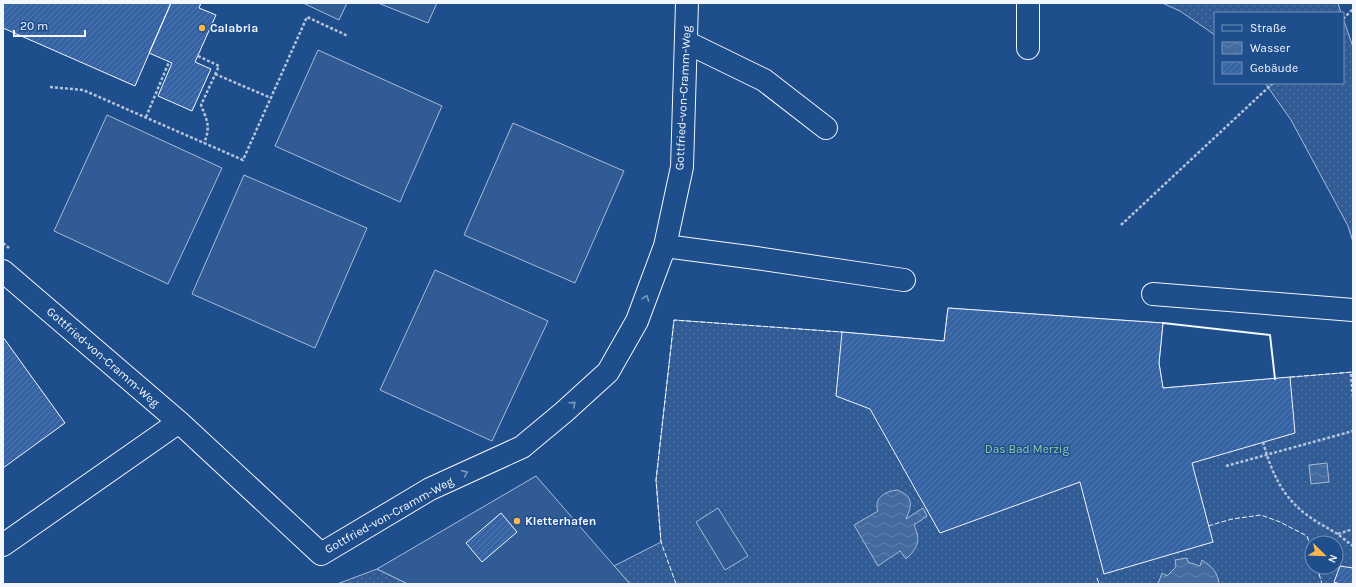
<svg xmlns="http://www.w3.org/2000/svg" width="1356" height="587" viewBox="0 0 1356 587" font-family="Karla,sans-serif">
<defs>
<pattern id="grass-dots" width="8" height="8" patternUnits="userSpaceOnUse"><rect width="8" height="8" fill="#305b95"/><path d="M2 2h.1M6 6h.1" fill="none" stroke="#4e73a5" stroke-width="1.8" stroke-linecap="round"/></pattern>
<pattern id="water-waves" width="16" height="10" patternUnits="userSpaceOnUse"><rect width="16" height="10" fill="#446ba0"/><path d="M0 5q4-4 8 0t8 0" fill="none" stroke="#5f81ae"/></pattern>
<pattern id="building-hatch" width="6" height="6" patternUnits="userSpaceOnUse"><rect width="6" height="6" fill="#3563a3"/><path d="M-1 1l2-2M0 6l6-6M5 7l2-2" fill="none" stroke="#537ab1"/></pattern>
</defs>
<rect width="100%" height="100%" fill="#1f4e8c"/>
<path fill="url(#grass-dots)" stroke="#a8bbd7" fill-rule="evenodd" d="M1162 3H1338L1341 13H1215V35L1180 11Z
M1343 18 1353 47V242L1348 226 1291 120 1265 83H1343Z
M948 308 1163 323 1159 363 1163 388 1353 372V584H630L614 566 661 542 656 480 674 320 842 332 944 341ZM1312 543H1336V567H1312Z
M377 569 408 584H337Z"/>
<path fill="#305b95" stroke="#a8bbd7" d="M303 3H347L339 20Z
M378 3H437L428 23Z
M318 50 442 106 400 202 275 146Z
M107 115 222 168 168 284 54 231Z
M513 123 624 171 575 283 464 235Z
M244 175 367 228 315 348 192 294Z
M435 270 548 321 492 441 380 390Z
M536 476 630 584H408L377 569Z
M718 508 748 556 725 570 696 522Z"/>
<path fill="url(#water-waves)" stroke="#a8bbd7" d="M1327 463 1329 482 1311 484 1309 465Z
M897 490C914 496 912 505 906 519L923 508 927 516 914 525C921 540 918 548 906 559L900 551 878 566 854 525 878 511C873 498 886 491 897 490Z
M1187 558 1188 562 1200 566 1202 560C1212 566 1218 573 1219 584H1158L1162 573 1167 576 1176 567 1175 560Z"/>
<path fill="url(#building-hatch)" stroke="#f2f6ff" d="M3 3H171L135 86 3 28Z
M171 3H201L199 8 216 15 195 62 211 69 192 111 158 96 172 63 149 53Z
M948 308 1163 323 1159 363 1163 388 1290 377 1295 433 1192 463 1213 542 1104 574 1080 482 940 533 870 409 836 396 842 332 944 341Z
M3 337 65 423 3 468Z
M501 513 517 532 482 562 466 543Z
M1340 566 1353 568V584H1340L1334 582Z"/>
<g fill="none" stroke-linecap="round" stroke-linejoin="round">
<g stroke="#f2f6ff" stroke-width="24">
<path id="minor" d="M1028 3V48
M686 42 764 80 826 128
M665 246 756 258 904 280
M3 271 179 422 321 554 430 489 522 447 564 412 608 372 637 321 665 246 682 167 687 3
M1153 294 1353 310
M3 545 179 422"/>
</g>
<path stroke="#b3c4dc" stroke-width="2.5" stroke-dasharray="3 2" stroke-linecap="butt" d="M1343 19 1353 9
M198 56 219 66 201 105C207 121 211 126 204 143
M215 74 271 98
M50 87 83 90 243 160 307 17 348 36
M146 117 169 62
M1121 225 1273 83
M3 243 9 248
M1351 374 1353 397
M1263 442C1271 471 1282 497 1307 515 1316 522 1326 527 1336 533 1342 537 1347 542 1353 546
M1226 466 1353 431
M1338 534 1353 529"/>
<use href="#minor" stroke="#1f4e8c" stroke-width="22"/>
<path stroke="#f2f6ff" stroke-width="1" stroke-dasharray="5 2" stroke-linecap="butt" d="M1290 377 1353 372
M1208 526 1232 519 1261 515 1280 522 1307 536 1312 550
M1317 567 1322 584
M1097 578 1099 584
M676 584 661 542 656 480 674 320 842 332"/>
<path stroke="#f2f6ff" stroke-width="2" d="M1163 323 1270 335 1275 379"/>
</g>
<defs><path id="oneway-chevron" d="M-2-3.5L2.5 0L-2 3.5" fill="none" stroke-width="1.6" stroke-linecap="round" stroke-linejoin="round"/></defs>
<g stroke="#7e9ac0">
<use href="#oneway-chevron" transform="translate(646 298) rotate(-70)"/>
<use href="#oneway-chevron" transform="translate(573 404) rotate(-42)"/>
<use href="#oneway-chevron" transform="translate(465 473) rotate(-25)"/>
</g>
<g fill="#ffb74d" stroke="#1f4e8c" stroke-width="1.5">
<circle cx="202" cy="28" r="4"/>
<circle cx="517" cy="521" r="4"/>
</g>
<g text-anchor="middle" stroke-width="3" stroke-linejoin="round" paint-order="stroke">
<g font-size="12" font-weight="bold" fill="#f2f6ff" stroke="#1f4e8c" text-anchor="start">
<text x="210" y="32">Calabria</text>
<text x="525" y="525">Kletterhafen</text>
</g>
<g font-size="12" fill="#f2f6ff" stroke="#1f4e8c">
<text transform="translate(683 98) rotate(-87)" y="4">Gottfried-von-Cramm-Weg</text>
<text transform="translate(103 357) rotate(41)" y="4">Gottfried-von-Cramm-Weg</text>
<text transform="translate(389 515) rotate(-29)" y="4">Gottfried-von-Cramm-Weg</text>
</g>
<g font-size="12" fill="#97c8a6" stroke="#1f4e8c">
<text x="1027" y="453">Das Bad Merzig</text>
</g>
</g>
<rect width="1356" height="587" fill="none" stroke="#f2f6ff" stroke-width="8"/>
<rect x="1214" y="12" width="130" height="72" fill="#1f4e8c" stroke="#7391ba"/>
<rect x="1222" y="25" width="20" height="6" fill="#1f4e8c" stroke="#7391ba"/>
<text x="1250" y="32" font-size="12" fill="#f2f6ff">Straße</text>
<rect x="1222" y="42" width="20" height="12" fill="url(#water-waves)" stroke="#7391ba"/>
<text x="1250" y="52" font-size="12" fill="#f2f6ff">Wasser</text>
<rect x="1222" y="62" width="20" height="12" fill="url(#building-hatch)" stroke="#7391ba"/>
<text x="1250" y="72" font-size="12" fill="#f2f6ff">Gebäude</text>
<g transform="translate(1324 555) rotate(113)"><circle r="19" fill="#1f4e8c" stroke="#7391ba"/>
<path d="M0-3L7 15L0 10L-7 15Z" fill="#ffb74d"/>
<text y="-6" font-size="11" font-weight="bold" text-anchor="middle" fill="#f2f6ff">N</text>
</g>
<path d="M14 30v6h71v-6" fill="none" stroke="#f2f6ff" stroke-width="2"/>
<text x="20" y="30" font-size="12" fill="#f2f6ff" stroke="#1f4e8c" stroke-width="3" paint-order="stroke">20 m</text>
</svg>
